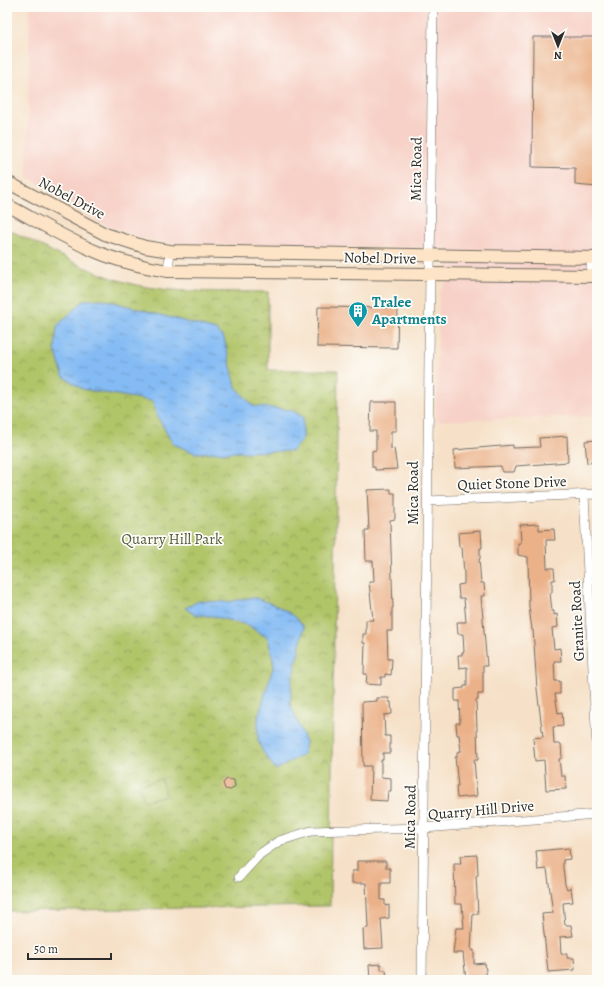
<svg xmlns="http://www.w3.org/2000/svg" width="604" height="987" viewBox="0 0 604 987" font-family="Alegreya,serif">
<defs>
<pattern id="park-crowns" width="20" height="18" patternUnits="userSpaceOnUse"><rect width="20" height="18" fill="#b0c468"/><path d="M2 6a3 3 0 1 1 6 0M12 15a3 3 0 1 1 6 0" fill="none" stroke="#8f9f56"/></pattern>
<pattern id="water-ripples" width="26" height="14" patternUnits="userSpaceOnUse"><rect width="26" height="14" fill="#84bbf4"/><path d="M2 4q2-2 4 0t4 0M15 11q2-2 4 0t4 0" fill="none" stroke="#6c98c6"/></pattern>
</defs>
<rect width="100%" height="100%" fill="#fdfcf7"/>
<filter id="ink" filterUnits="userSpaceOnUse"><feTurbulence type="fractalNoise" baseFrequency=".025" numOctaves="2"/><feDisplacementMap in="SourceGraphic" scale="8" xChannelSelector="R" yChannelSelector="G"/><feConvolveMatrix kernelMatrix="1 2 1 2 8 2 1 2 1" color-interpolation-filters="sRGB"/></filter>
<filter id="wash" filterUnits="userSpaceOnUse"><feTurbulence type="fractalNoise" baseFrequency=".012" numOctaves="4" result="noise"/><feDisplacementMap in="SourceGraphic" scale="16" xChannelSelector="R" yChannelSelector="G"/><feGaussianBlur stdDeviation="0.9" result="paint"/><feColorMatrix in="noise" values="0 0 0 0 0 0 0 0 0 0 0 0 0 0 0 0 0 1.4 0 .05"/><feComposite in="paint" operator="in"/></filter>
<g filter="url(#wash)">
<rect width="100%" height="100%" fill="#f6e1c8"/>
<path fill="#f7d1c7" d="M30 7H597V416L436 421 439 293 446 283 447 248 195 245 149 240 109 227 27 176Z"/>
<path fill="url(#park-crowns)" stroke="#6e784a" d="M7 229C47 248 88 273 132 284 176 294 223 291 268 292V370H338L330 906 7 911Z"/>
<path fill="#b0c468" stroke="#6e784a" d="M161 779 166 795 144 801 139 785Z"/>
<path fill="url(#water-ripples)" stroke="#587390" d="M102 299 216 330 224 338 236 387 253 406 291 410 303 417V438L292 451 195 453 173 444 157 416 152 401 82 389 63 376 55 350 57 326 84 300Z
M253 597C272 604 293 610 304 627L292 680 290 704 306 742 304 754 276 770 263 752 258 741V718L274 664 268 638 247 625 212 616 195 615 185 608 199 601 228 602Z"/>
<g id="blocks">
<path fill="#ebb188" d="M533 37H597V187L575 185V168L532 167Z
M318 307 398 308 397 348 317 347Z
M371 402H396V431H391V449L394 448 397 469 375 470V467H372V451L376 450V431H370Z
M567 436 568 462 516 466 514 472H502L501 466 455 468 454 450 513 445V448L540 447 539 438Z
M597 440V462L587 463 585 441Z
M391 489V493H395V519L390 520 393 608H392V631H387L388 659H392L391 675 385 674V677H381V685L366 684 367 674H364L365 643H363V634H366V620H373L369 582H374L373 561H366L365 530H369L367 490Z
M539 524V530L554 529 555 540H546L547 568H554L555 580H552V593H550L552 611H554V615L557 614 558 627 552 628 554 649 560 648 561 661H554L555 681H560V694H555L558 713 562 712 563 726 553 727 554 744H561L562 758 559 759 561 776H565L566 789 546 790 544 760 535 761 533 738 543 737 537 689 533 630H532L529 607 528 557 518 555V543H521L520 525Z
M481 531 482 548H480V559H479L481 583H484L485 596H481L487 666H483V694H478V700H476L478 760H474L477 796 457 798 456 786H458L455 757H457V752L461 751 459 735H457L456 723H460L459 701H455V689L464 688V686H467V667L459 668 458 655H462V652H464L463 634H458L457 622H466L464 598H459L458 585 464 584V574L462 547H459L458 533Z
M377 698H389V702H391L392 714 384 715 385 736H390V753H383V760H381V777L391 778V791H388L387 801 370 800 371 766H363L362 702 377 701Z
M227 779 234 780 235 786 231 790 225 789 223 783Z
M569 848 570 859 563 860V867L565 885 567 889 571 888 573 902 563 903 565 925H571L573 936 560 937 561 954H567V958H574L575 970 548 972 542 914 553 913 547 869 538 870 536 851Z
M477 855 478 875 476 876 478 914H473L471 950H474V964L485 963 487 980H466L463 953H453L456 928H464L462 904H455L454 864H461L460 856Z
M357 861H386V868H390V883H381V900H385V906L389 905V918L381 919 383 948 364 949 363 929 368 928 366 883H352V871H357Z
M381 964V970H386L387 980H370L369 965Z"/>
</g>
</g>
<g filter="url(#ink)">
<use href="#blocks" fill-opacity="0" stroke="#726b62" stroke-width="1"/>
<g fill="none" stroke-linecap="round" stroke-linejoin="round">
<g stroke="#726b62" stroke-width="10">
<path id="street" d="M168 271 170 251
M591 276V258
M584 495 597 746
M427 501 597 494
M239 877 260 854 279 841 311 831 424 828 597 814
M422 980 433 7"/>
</g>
<g stroke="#726b62" stroke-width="14">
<path id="secondary" d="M7 182 105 234 145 247 170 251 597 258
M7 205C37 221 66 239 97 252 120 262 144 267 168 271L597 276"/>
</g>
<use href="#street" stroke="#fff" stroke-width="9"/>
<use href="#secondary" stroke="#fee4c6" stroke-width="12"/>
</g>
</g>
<defs>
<g id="building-pin" transform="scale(1)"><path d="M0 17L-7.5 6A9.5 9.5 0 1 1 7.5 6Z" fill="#0f9aa8" stroke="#fdfcf7"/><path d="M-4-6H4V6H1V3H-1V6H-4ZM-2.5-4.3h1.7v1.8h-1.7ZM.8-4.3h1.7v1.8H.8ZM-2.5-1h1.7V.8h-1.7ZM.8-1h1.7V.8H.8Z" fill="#fff"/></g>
</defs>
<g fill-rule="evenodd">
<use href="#building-pin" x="358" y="311"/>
</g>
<g text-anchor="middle" stroke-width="3.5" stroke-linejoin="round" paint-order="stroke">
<g font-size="15" fill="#2b2b2b" stroke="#fdfcf7">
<text transform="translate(416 169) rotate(-89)" y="5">Mica Road</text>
<text transform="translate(72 198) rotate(28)" y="5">Nobel Drive</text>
<text transform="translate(380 258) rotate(1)" y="5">Nobel Drive</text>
<text transform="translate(512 483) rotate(-2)" y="5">Quiet Stone Drive</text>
<text transform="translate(413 493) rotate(-90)" y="5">Mica Road</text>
<text transform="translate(577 621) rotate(-93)" y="5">Granite Road</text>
<text transform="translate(481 810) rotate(-5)" y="5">Quarry Hill Drive</text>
<text transform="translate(410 817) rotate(-89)" y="5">Mica Road</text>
</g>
<g font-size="15" font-weight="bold" fill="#0d838f" stroke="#fdfcf7" text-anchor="start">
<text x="372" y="307">Tralee<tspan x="372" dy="17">Apartments</tspan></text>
</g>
<g font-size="15" fill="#53593d" stroke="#fdfcf7">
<text x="172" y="544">Quarry Hill Park</text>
</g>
</g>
<rect width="604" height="987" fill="none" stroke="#fdfcf7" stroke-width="24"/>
<g transform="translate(558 46) rotate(180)" stroke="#fdfcf7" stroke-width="3" paint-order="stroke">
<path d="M0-3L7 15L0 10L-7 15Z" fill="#2b2b2b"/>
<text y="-6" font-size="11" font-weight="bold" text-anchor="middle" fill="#2b2b2b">N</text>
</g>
<path d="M28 953v6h83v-6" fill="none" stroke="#2b2b2b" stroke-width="2"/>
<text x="34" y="953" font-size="12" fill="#2b2b2b" stroke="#fdfcf7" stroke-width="3" paint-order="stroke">50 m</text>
</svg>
